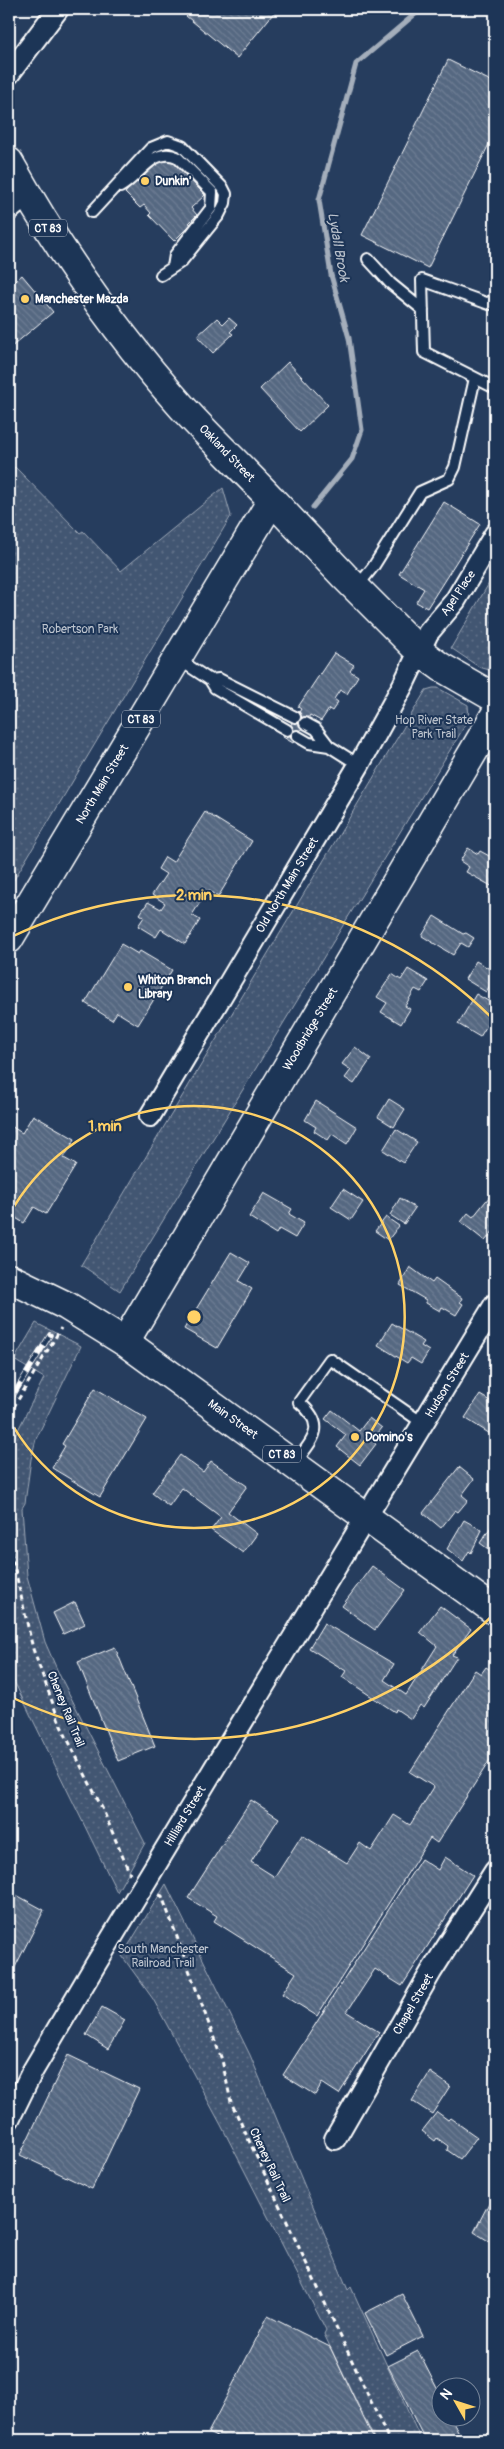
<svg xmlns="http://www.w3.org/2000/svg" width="504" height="2449" viewBox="0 0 504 2449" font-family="Pangolin,sans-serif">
<defs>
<pattern id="green-dots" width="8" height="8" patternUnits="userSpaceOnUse" patternTransform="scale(1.25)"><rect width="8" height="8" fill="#425672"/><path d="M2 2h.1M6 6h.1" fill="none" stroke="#5e6f87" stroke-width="1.8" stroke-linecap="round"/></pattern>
<pattern id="building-back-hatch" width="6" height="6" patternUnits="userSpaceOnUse" patternTransform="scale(1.25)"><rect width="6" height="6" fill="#556781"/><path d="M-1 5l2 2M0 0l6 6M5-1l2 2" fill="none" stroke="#6e7e94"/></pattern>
</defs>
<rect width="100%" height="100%" fill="#263d5e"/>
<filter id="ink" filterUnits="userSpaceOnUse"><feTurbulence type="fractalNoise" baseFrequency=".02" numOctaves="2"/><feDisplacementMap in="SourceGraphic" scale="10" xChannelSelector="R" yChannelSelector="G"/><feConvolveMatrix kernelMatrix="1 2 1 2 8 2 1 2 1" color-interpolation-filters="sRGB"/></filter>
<g filter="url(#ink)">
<path fill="url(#green-dots)" stroke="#a0aab8" d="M15 467 80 533 83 531 121 571 223 488 231 516 9 888V472Z
M495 573V667L493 671 479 667 451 648Z
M433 688H438L468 705 469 719 120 1291 81 1265 426 690Z
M36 1323 81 1346 36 1439 31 1459 25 1503 22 1508 27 1576 45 1642 59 1674 145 1843 117 1892 9 1671V1448L44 1378 14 1360Z
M166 1884 250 2055 348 2290 351 2287 421 2440H375L324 2334 326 2330 221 2125 153 1999 122 1956Z"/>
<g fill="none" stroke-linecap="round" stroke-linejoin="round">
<path stroke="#a4aebb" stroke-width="5" d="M313 507 352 459 362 430 349 338 331 275 319 200 356 64 421 9"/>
</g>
<path fill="url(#building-back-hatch)" stroke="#fff" d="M192 9H277L237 58 186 16Z
M448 60 495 83V132L428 268 362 235Z
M171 160 205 195 191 208 197 215 189 223 191 224 174 241 149 215 151 213 144 205 140 208 125 193 142 174 144 176 160 161Z
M22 275 53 312 9 349V286Z
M217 318 223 324 229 318 237 325 230 332 233 334 213 353 197 336Z
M288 362 328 405 300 432 260 389Z
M444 502 480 524 427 608 416 602 424 589 399 574Z
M334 653 354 665 350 671 358 676 347 694 340 690 334 699 338 702 332 711 329 709 321 721 310 715 293 743 283 737 301 709 298 707Z
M205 812 252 841 218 897 208 890 192 915 200 920 185 944 161 929 156 937 138 926 144 917 140 914 148 902 161 909 165 903 152 895 166 874 158 869 165 857 173 862Z
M468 848 478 854 480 851 493 858 491 861 495 864V888L466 872 469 867 460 861Z
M434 916 463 934 466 933 474 938 468 947 461 943 453 955 422 936Z
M121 944 138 954 140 951 172 970 138 1025 117 1012 112 1020 85 1003Z
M476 961 495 972V977L486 992 465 979Z
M408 969 428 981 421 992 415 989 405 1006 410 1009 401 1024 381 1012 387 1003 377 997 392 974 401 980Z
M476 994 495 1005V1012L480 1037 458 1024Z
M355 1047 371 1059 354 1084 345 1078 351 1070 342 1064Z
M389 1099 405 1109 394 1127 378 1117Z
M316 1101 357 1127 347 1144 332 1134 328 1140 314 1131 316 1127 305 1120Z
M33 1115 75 1139 64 1158 76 1165 46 1214 34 1207 24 1223 9 1214V1125L22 1133Z
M396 1129 417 1142 403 1163 383 1150Z
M343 1189 363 1202 351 1220 331 1207Z
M264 1193 292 1209 289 1214 304 1223 295 1238 279 1229 276 1234 249 1217Z
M490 1196 495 1200V1229L485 1241 461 1222 468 1213 473 1217Z
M400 1198 415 1208 404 1224 390 1215Z
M386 1217 399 1226 388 1240 375 1231Z
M231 1252 250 1263 239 1281 252 1289 217 1348 184 1329Z
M410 1267 432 1283 435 1279 462 1298 460 1302 463 1304 456 1315 442 1307 440 1311 426 1303V1300L400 1285Z
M392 1323 424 1342 421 1346 429 1351 421 1364 411 1358 407 1363 378 1345Z
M95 1388 147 1419 100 1497 52 1468 65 1446 62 1444Z
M480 1395 495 1404V1437L465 1418Z
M332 1410 359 1431 369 1418 382 1428 372 1441 376 1444 360 1465 337 1447 346 1435 325 1419Z
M180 1455 203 1472 211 1461 247 1486 228 1512 257 1534 243 1553 211 1530 221 1517 182 1488 169 1506 152 1493Z
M459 1467 474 1479 462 1495 468 1500 458 1512 455 1510 441 1528 423 1513Z
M464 1520 482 1530 471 1553 469 1551 463 1561 447 1549Z
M493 1524 495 1526V1554L480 1543Z
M372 1566 405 1590 375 1630 342 1606Z
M75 1602 85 1624 63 1634 53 1613Z
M440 1606 471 1629 452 1655 457 1657 424 1708 420 1705 411 1719 396 1709 395 1712 342 1677 346 1671 309 1648 324 1623 394 1664 384 1680 406 1695 437 1646 420 1632Z
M115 1647 155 1746 118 1761 78 1662Z
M486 1667 495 1673V1752L437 1843 430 1838 317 2016 282 1994 296 1973 214 1921 217 1916 188 1898 251 1800 279 1818 251 1862 275 1877 302 1835 347 1863 360 1843 371 1851 394 1815 410 1825 434 1787 410 1772 475 1670 481 1674Z
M445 1857 473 1875 402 1986 375 1969 347 2012 379 2032 339 2094 322 2083 315 2095 283 2075 421 1859 438 1870Z
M9 1891 44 1910 9 1979Z
M102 2007 125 2020 108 2049 86 2035Z
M68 2055 139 2089 92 2189 20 2155Z
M430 2072 450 2086 432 2114 412 2101Z
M437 2112 448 2120 450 2118 477 2137 460 2159 447 2150 448 2146 437 2138 435 2141 422 2131Z
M490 2201 495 2204V2245L474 2232Z
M402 2294 423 2336 386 2355 365 2313Z
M268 2316 330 2347 374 2440H223L208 2433Z
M418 2351 442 2398V2416H450L462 2440H425L388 2366Z"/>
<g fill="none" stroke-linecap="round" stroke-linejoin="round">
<g stroke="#fff" stroke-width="14">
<path id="lane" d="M120 187C138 178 153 146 177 157L212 192 211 208 175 255 173 267
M92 212 151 148 168 141 182 146 223 188 226 194 225 203 219 215 181 262 161 275
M368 259 390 283 423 310
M495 297 489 304 422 280 424 352 495 388
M357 587 373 567 420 492 449 479 455 467 475 378
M178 659 210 680 215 688 287 730
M210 680 219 679 295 717
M305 723 316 729 329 746 359 765
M297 736 309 743 329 746
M295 1463C313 1439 328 1426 299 1402L330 1359 424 1424"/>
</g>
<g stroke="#fff" stroke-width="24">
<path id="street" d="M9 74 58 9
M9 210 27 195
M150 1116 359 765 403 685 428 633 455 601 495 534
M9 2119 32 2072 94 1967 495 1304
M335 2139 431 1972 495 1871"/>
</g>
<g stroke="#fff" stroke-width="31">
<path id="secondary" d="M272 500 344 576 419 651 441 667 495 698
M125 1342 495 715"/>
</g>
<g stroke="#fff" stroke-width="31">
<path id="primary" d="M9 162C58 249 116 333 182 407 211 439 243 469 272 500L9 939
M9 1278 67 1306 125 1342 495 1611"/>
</g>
<path stroke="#fff" stroke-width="3" stroke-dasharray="5 4" stroke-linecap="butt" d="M9 1415 61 1328
M9 1434V1445
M9 1543 33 1649 61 1726 103 1810 130 1874
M159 1895 162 1896 222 2060 231 2102 389 2440"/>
<use href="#lane" stroke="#1d3557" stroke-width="10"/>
<use href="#street" stroke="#1d3557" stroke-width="20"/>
<use href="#secondary" stroke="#1d3557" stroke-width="28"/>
<use href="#primary" stroke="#1d3557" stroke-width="28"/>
<g stroke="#fff" stroke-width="5.5">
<path id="rail" d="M9 1402 50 1335"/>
</g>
<use href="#rail" stroke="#1d3557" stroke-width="4" stroke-dasharray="11" stroke-linecap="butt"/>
</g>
</g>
<g fill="none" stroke="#ffd166" stroke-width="2.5">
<path d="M9 1215A211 211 0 1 1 9 1419"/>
<path d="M495 1613A422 422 0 0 1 9 1696M9 938A422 422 0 0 1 495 1021"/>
</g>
<g fill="#ffd166" stroke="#1d3557" stroke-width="2">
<circle cx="145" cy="181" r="5"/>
<circle cx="25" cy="299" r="5"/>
<circle cx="128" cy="987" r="5"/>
<circle cx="355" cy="1437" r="5"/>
</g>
<g text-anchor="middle" stroke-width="4" stroke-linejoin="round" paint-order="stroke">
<g fill="#1d3557" stroke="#bbc2cd" stroke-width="1">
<rect x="29" y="219.5" width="38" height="17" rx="4"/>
<rect x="122" y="710.5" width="38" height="17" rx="4"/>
<rect x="263" y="1445.5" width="38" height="17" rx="4"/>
</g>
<g font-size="11" font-weight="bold" fill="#fff">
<text x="48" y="232">CT 83</text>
<text x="141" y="723">CT 83</text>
<text x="282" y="1458">CT 83</text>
</g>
<g font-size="12" font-weight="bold" fill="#fff" stroke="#1d3557" text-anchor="start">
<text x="155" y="185">Dunkin'</text>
<text x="35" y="303">Manchester Mazda</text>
<text x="138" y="984">Whiton Branch<tspan x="138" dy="14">Library</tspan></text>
<text x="365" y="1441">Domino's</text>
</g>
<g font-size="12" fill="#fff" stroke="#1d3557">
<text transform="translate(227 453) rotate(46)" y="4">Oakland Street</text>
<text transform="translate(458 593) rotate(-56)" y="4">Apel Place</text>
<text transform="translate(102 784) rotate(-59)" y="4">North Main Street</text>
<text transform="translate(287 885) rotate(-59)" y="4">Old North Main Street</text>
<text transform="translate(310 1029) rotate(-59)" y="4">Woodbridge Street</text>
<text transform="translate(447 1385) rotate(-59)" y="4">Hudson Street</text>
<text transform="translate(233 1419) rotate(36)" y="4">Main Street</text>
<text transform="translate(66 1709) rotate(68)" y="4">Cheney Rail Trail</text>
<text transform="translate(185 1816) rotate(-59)" y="4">Hilliard Street</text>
<text transform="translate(413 2004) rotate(-60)" y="4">Chapel Street</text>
<text transform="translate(270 2165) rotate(65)" y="4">Cheney Rail Trail</text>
</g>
<g font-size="12" fill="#bdc4ce" stroke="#1d3557">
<text x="80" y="633">Robertson Park</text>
<text x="434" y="724">Hop River State<tspan x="434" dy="14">Park Trail</tspan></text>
<text x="163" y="1953">South Manchester<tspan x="163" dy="14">Railroad Trail</tspan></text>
</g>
<g font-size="14" font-style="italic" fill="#bbc2cc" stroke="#1d3557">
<text transform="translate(339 247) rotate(80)" y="5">Lydall Brook</text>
</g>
</g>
<circle cx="194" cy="1317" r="8" fill="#ffd166" stroke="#1d3557" stroke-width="2.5"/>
<g font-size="15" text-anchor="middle" font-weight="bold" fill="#ffd166" stroke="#1d3557" stroke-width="4" stroke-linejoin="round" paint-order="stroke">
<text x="194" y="900">2 min</text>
<text x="105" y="1131">1 min</text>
</g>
<rect width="504" height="2449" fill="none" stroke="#1d3557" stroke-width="30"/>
<rect x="15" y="15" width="474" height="2419" fill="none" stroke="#fff" stroke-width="2" filter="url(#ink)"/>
<g transform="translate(456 2402) rotate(309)"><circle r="24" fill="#1d3557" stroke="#77869a"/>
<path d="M0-4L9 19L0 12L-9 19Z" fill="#ffd166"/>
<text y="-8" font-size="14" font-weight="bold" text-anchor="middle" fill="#ffffff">N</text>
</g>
</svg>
